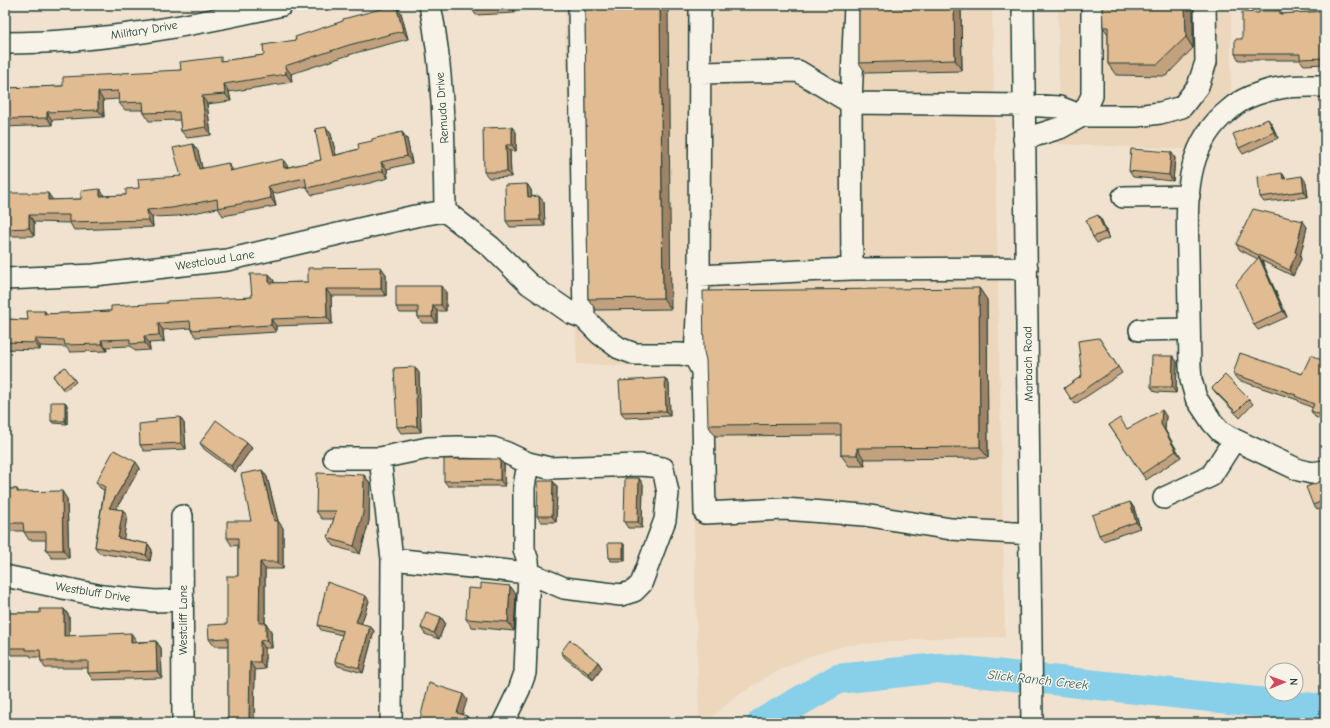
<svg xmlns="http://www.w3.org/2000/svg" width="1330" height="728" viewBox="0 0 1330 728" font-family="'Comic Neue',sans-serif">
<rect width="100%" height="100%" fill="#f0e2ce"/>
<filter id="ink" filterUnits="userSpaceOnUse"><feTurbulence type="fractalNoise" baseFrequency=".025" numOctaves="2"/><feDisplacementMap in="SourceGraphic" scale="8" xChannelSelector="R" yChannelSelector="G"/><feConvolveMatrix kernelMatrix="1 2 1 2 8 2 1 2 1" color-interpolation-filters="sRGB"/></filter>
<g filter="url(#ink)">
<path fill="#ecd6bc" d="M564 5H992L1005 637 932 638 848 645 809 656 770 675 732 699 706 723H699L690 368 577 364Z
M1058 5H1325L1231 6V91L1207 114 1197 130 1187 149 1059 144Z"/>
<g fill="none" stroke-linecap="round" stroke-linejoin="round">
<path stroke="#88cfe9" stroke-width="30" d="M762 723 838 679 938 668 1313 708 1325 712"/>
<g stroke="#1f3d34" stroke-width="24">
<path id="minor" d="M430 5C444 73 444 142 445 211
M579 5 584 318 600 334 619 348 635 354H681L695 357 702 371 705 513 784 509 864 515 951 529 1030 534
M1023 5 1032 723
M5 43C98 43 191 26 282 5
M700 73 798 71 851 103 1024 105 1059 107 1082 116 1092 96V5
M1325 86C1310 86 1294 85 1280 88 1266 90 1246 97 1235 105 1231 108 1227 112 1223 115 1183 152 1187 205 1188 254 1189 292 1189 329 1190 366L1191 380 1196 398 1212 422 1220 431 1229 437 1299 470 1312 473 1325 471
M1024 139 1060 128 1082 116H1136L1160 113 1182 107 1198 86 1206 62 1205 5
M1123 197 1189 196
M445 211 491 247 529 284 571 313 584 318
M852 269 851 103 855 5
M699 276 801 271 852 269 1027 268
M5 279 94 275 227 260 415 216 445 211
M1140 330 1189 329
M695 357 699 276 700 5
M334 458H380L428 448 457 447 493 448 507 453 528 463 549 468 640 465 652 466 663 468 668 493 665 520 641 584 634 591 621 595 564 588 529 573 392 559
M380 458 392 559 391 723
M1164 498 1211 476 1234 440
M182 516 183 723
M5 576 102 596 155 601 183 600
M503 723 519 690 525 673 529 573 528 561 524 549V487L528 463"/>
</g>
<use href="#minor" stroke="#f7f3e8" stroke-width="21"/>
</g>
<path fill="#c2a17e" stroke="#1f3d34" d="M396 5 401 13 408 39 355 53 291 74 292 82 229 92 231 101 207 104 211 135 187 138 181 131 180 120 149 121 144 113 143 110H125L119 103V99L103 100 104 117 52 120V125L5 127V88L63 86 181 70 223 61 264 55 296 40Z
M514 5 515 13 476 15 472 9Z
M585 5 671 309 596 310 588 299Z
M859 5H970V8L961 9 962 71 866 73 859 63Z
M1102 5H1193V48L1166 76 1116 75 1108 64V34L1103 27Z
M1280 11 1283 14 1325 11V64L1304 65 1300 60H1239L1235 54 1242 39 1259 13Z
M1268 119 1272 125 1278 138 1243 154 1239 148Z
M326 127 331 134 336 155 359 149 372 141 402 132 407 139 412 163 387 169 388 178 370 183 312 195 307 188V186L273 194 276 206 255 210H254L223 216 218 208 178 216 152 217 153 227 74 230 70 223 34 222V236H5V193L53 200 81 199 104 196 126 195 139 188 181 176 198 151 202 168 233 171 288 167 321 160Z
M516 132V151H510L511 177 489 178 484 172Z
M1171 152 1175 158 1173 181 1133 177 1129 171Z
M1282 173 1286 179 1306 182 1308 197 1264 202 1260 197Z
M527 184 531 190 532 197 544 202 545 226 510 227 506 221Z
M1098 215 1102 221 1109 238 1097 243 1093 237Z
M1307 227 1300 257 1301 259 1293 276 1262 261 1287 317 1258 330 1254 325 1258 259 1240 250 1236 244Z
M269 274 274 281V283L308 282 386 274V296H331L332 324 276 326V332L196 337 191 330V328L163 330 164 342 149 343 150 350 135 351 131 346 106 347 107 351 70 352 66 347 40 346V350L5 349V319L28 320 45 311 47 314 111 311 252 297Z
M979 288 987 300 988 458 864 459 865 466H849L841 455V435L715 436 708 425Z
M446 292V311H437V323H422L418 317V313H400L396 307Z
M1099 338 1122 373 1075 404 1064 388 1082 376Z
M1173 356 1177 362 1176 393 1155 392 1151 387Z
M1325 362V421L1315 417 1311 411 1313 408 1299 402 1298 400 1238 380 1233 374H1302Z
M415 367 419 373 421 432 401 433 397 427Z
M53 376 74 379 76 382 64 391Z
M665 378 669 384 670 416 625 418 621 412Z
M1212 388 1249 399 1253 404 1240 418 1216 393Z
M65 402 67 405V424L53 423 51 421Z
M1166 416 1165 430 1181 457 1146 480 1109 425 1128 429Z
M156 422 184 423 186 449 144 451 140 445Z
M200 443H247L252 448 235 472 204 449Z
M504 465 505 486H448L444 481Z
M140 468 116 509 123 510 127 516 123 539 148 544 152 550 150 561 99 553 95 547 104 490 100 488 96 482Z
M262 470 267 477 278 521 283 528V569H265V623L271 631 272 648H265V669L255 670 254 719H228V646H214L209 639 227 624 238 576V545L232 546 227 538 251 521Z
M364 475 370 483 369 521 360 554 334 546 328 538 334 519H322L316 511Z
M553 481 557 487 556 522H541L537 516Z
M643 484 642 528H628L624 522Z
M1325 485V507L1317 510 1313 505Z
M5 489H17L19 492 67 499 69 558H52L46 550V540H29L24 532 23 531H5Z
M1130 502 1134 508 1140 528 1103 541 1099 535Z
M625 546V561H611L609 558Z
M510 586 516 594 514 631 472 627 466 619 481 589Z
M369 601 361 624 370 626 374 631 363 673 338 666 335 661 342 635 321 630 318 625Z
M64 609 69 616V636L136 640V642L156 641 161 648 162 678 93 680 88 673V668H45L41 661 40 657H31L30 655H5V613H40Z
M441 617 445 623 439 639 425 634 421 628Z
M561 652 598 662 602 668 593 680 565 658Z"/>
<path fill="#9e8366" stroke="#1f3d34" d="M396 5 401 13 408 39 403 31Z
M511 5H514L515 13 511 7Z
M660 5H668L671 309 663 298Z
M954 5H959L961 9 962 71 955 60Z
M1185 5H1193V48L1186 37Z
M285 66 291 74 292 82 286 74Z
M224 84 229 92 231 101 225 94Z
M98 92 103 100 104 117 98 110Z
M202 96 207 104 211 135 206 127Z
M47 112 52 120V125L47 118Z
M1268 119 1272 125 1278 138 1274 132Z
M326 127 331 134 338 163 333 156Z
M512 127 516 132V151L512 145Z
M402 132 407 139 412 163 407 156Z
M193 144 198 151 204 176 199 169Z
M506 145 510 151 511 177 507 172Z
M1171 152 1175 158 1173 181 1169 175Z
M283 159 288 167 284 168Z
M381 162 387 169 388 178 383 171Z
M228 163 233 170 230 171Z
M1282 173 1286 179H1283Z
M1302 176 1306 182 1308 197 1304 191Z
M527 184 531 190 532 203 528 197Z
M268 186 273 194 276 206 271 198Z
M100 189 105 197 100 196Z
M48 193 53 200H48Z
M539 196 544 202 545 226 540 220Z
M147 210 152 217 153 227 148 220Z
M29 215 34 222V236L29 228Z
M1098 215 1102 221 1109 238 1105 232Z
M1303 221 1307 227 1300 257 1301 259 1293 276 1289 270 1295 252Z
M1259 257 1263 263 1287 317 1283 311Z
M381 267 386 274V296L381 289Z
M269 274 274 281V290L269 283Z
M441 286 446 292V311L441 305Z
M979 288 987 300 988 458 980 447Z
M326 289 331 296 332 324 327 317Z
M433 305 437 311V323L432 317Z
M271 319 276 326V332L271 325Z
M158 323 163 330 164 342 159 335Z
M144 336 149 343 150 350 145 343Z
M35 339 40 346V350L35 343Z
M101 340 106 347 107 351 102 344Z
M1173 356 1177 362 1176 393 1172 387Z
M415 367 419 373 421 432 417 426Z
M665 378 669 384 670 416 666 411Z
M65 402 67 405V424L65 421Z
M1162 410 1166 416 1165 430 1181 457 1176 451 1161 424Z
M180 417 184 423 186 449 181 443Z
M247 443 252 448 235 472 231 466Z
M857 448 864 459 865 466 857 455Z
M500 459 504 465 505 486 500 480Z
M136 462 140 468 113 514 109 508Z
M262 470 267 477 278 521 283 528V569L278 562 274 521Z
M364 475 370 483 369 521 360 554 354 546Z
M639 478 643 484 642 528 638 522Z
M553 481 557 487 556 522 552 516Z
M62 491 67 499 69 558 63 550Z
M1130 502 1134 508 1140 528 1136 522Z
M123 510 127 516 123 544 118 538Z
M623 543 625 546V561L623 558Z
M148 544 152 550 150 561 146 555Z
M260 562 265 569V631L259 623Z
M510 586 516 594 514 631 508 622Z
M366 596 369 601 360 628 356 622Z
M64 609 69 616V643L64 636Z
M441 617 445 623 439 639 434 633Z
M266 623 271 631 272 648 266 640Z
M370 626 374 631 363 673 359 668Z
M131 633 136 640V650L131 643Z
M156 641 161 648 162 678 157 671Z
M260 641 265 648V669L260 662Z
M250 662 255 670 254 723 249 719Z
M598 662 602 668 593 680 589 674Z
M463 694 467 700 461 719 457 713Z
M467 716 471 722V723H465Z"/>
<path fill="#e1bb92" stroke="#1f3d34" d="M396 5 403 31 349 45 285 66 286 74 224 84 225 94 202 96 206 127 181 131 179 112 144 113 143 102 119 103 118 91 98 92V110L47 112V118L5 119V88L63 86V77L121 74V73L181 70 180 62 221 57V61L264 55 263 45 296 40 295 37 343 21V19Z
M472 5H511V7L472 9Z
M585 5H660L663 298 588 299Z
M859 5H954L955 60 859 63Z
M1102 5H1185L1186 37 1158 64H1108V27H1103Z
M1259 11H1280V14L1325 11V58L1300 59V54H1235V39H1242V12L1259 13Z
M1268 119 1274 132 1239 148 1233 134Z
M326 127 333 156 359 149 358 144 372 141V139L402 132 407 156 381 162 383 171 365 175 307 188 305 178 268 186 271 198 250 203V202L218 208 217 199 172 208 147 210 148 220 69 222V215H29V228L5 229V193H48V200L81 199V191L100 189V196L126 195V189L139 188 138 179 181 176 173 148 193 144 199 169 228 163 230 171 283 159 284 168 321 160 315 129Z
M512 127V145H506L507 172H484L483 128Z
M1131 149 1171 152 1169 175 1129 171Z
M1282 173 1283 179 1302 176 1304 191 1260 197 1258 177Z
M527 184 528 197 539 196 540 220 506 221 505 185Z
M1253 209 1303 221 1295 252 1297 253 1289 270 1236 244Z
M1098 215 1105 232 1093 237 1086 220Z
M1259 257 1283 311 1254 325 1236 284Z
M381 267V289H326L327 317 271 319V325L191 330 190 321 158 323 159 335 144 336 145 343 130 344V339L101 340 102 344 65 345 64 340 35 339V343L5 342V319L28 320 27 311H45L44 314 111 311V306L167 303V301L252 297 250 274H269V283L308 282V268Z
M396 286H441V305H433L432 317H418V307H396Z
M979 288 980 447 857 448V455H841V424L708 425 706 360 704 352 703 291Z
M1099 338 1118 367 1071 399 1064 388 1082 376 1078 341Z
M1240 353 1302 374 1311 355 1325 362V413L1324 416 1311 411 1314 404 1295 396 1296 395 1233 374Z
M1152 356H1173L1172 387H1151Z
M65 367 74 379 62 388 53 376Z
M415 367 417 426 397 427 394 368Z
M1225 375 1249 399 1236 412 1212 388Z
M665 378 666 411 621 412 619 381Z
M51 402H65V421H51Z
M1162 410 1161 424 1176 451 1142 474 1109 425 1120 418 1127 429Z
M180 417 181 443 140 445 139 424 156 422V419Z
M216 420 247 443 231 466 200 443Z
M114 450 136 462 109 508 123 510 118 538 148 544 146 555 95 547 105 487 96 482Z
M444 459H500V480L444 481Z
M262 470 274 521H278V562H260L259 623H266V640L260 641V662H250L249 719H260V723H216V719H228V638L209 639 208 625 227 624V576H238V538H227V521H251L241 474Z
M317 473 364 475 363 513 354 546 328 538 336 511H316Z
M625 478H639L638 522H624Z
M538 481H553L552 516H537Z
M1322 481 1325 490V500L1313 505 1306 487Z
M5 489H17V492L62 491 63 550H46V532H24L23 523H5Z
M1130 502 1136 522 1099 535 1092 515Z
M608 543H623V558H609Z
M327 582 366 596 356 622 370 626 359 668 335 661 343 631 318 625Z
M481 583 510 586 508 622 466 619 468 588 481 589Z
M40 609H64V636L131 633V643L156 641 157 671 88 673V661H41L40 650H26V648H5V613H40Z
M426 612 441 617 434 633 421 628Z
M570 640 598 662 589 674 561 652Z
M429 683 463 694 457 713 467 716 465 723H419Z"/>
</g>
<g text-anchor="middle" stroke-width="3" stroke-linejoin="round" paint-order="stroke">
<g font-size="12" fill="#1f3d34" stroke="#f7f3e8">
<text transform="translate(144 30) rotate(-9)" y="4">Military Drive</text>
<text transform="translate(442 108) rotate(-94)" y="4">Remuda Drive</text>
<text transform="translate(215 260) rotate(-9)" y="4">Westcloud Lane</text>
<text transform="translate(1028 364) rotate(-91)" y="4">Marbach Road</text>
<text transform="translate(93 592) rotate(9)" y="4">Westbluff Drive</text>
<text transform="translate(183 620) rotate(-90)" y="4">Westcliff Lane</text>
</g>
<g font-size="13" font-style="italic" fill="#345a58" stroke="#f7f3e8">
<text transform="translate(1038 679) rotate(6)" y="5">Slick Ranch Creek</text>
</g>
</g>
<rect width="1330" height="728" fill="none" stroke="#f7f3e8" stroke-width="20"/>
<rect x="10" y="10" width="1310" height="708" fill="none" stroke="#1f3d34" stroke-width="1.5" filter="url(#ink)"/>
<g transform="translate(1284 682) rotate(89)"><circle r="19" fill="#f7f3e8" stroke="#a1aaa0"/>
<path d="M0-3L7 15L0 10L-7 15Z" fill="#d1495b"/>
<text y="-6" font-size="11" font-weight="bold" text-anchor="middle" fill="#1f3d34">N</text>
</g>
</svg>
